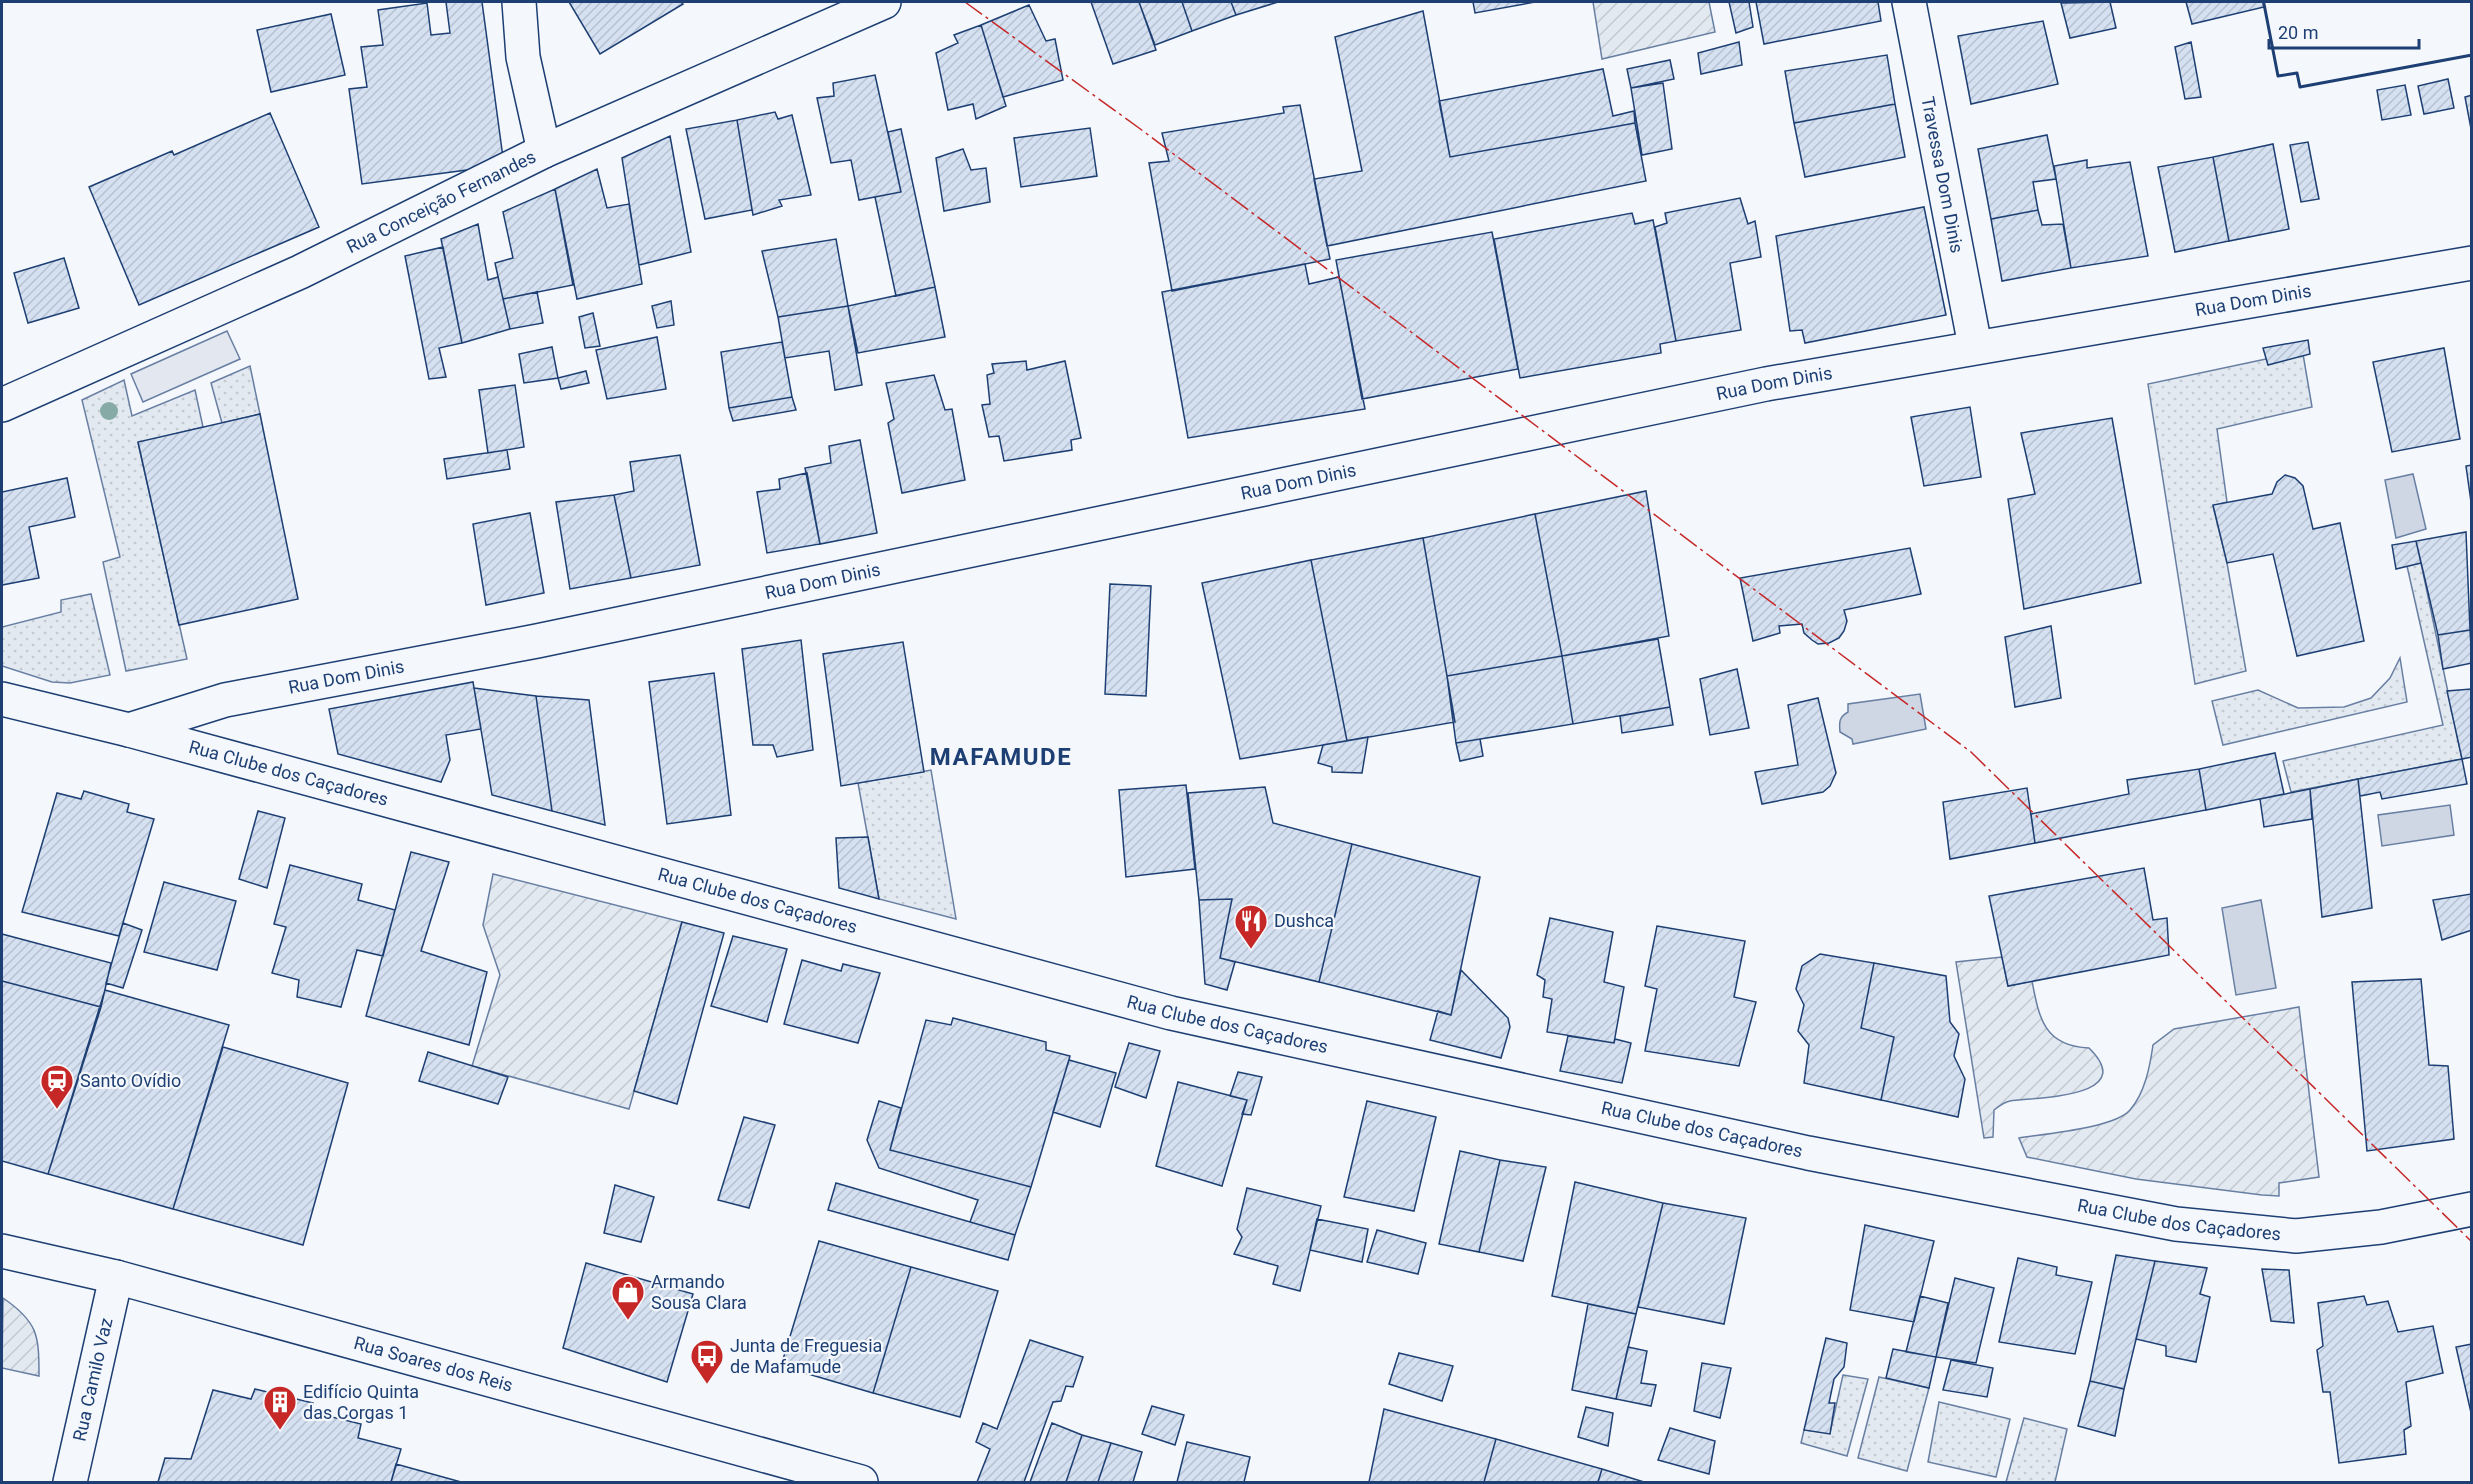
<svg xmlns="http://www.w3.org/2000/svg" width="2473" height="1484" viewBox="0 0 2473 1484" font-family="Roboto,sans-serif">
<defs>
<pattern id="grass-dots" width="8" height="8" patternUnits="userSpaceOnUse" patternTransform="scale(1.5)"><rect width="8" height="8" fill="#e3e9f0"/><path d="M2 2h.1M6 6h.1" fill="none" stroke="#c2c9d1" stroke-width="1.8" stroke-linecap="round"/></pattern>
<pattern id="garden-furrows" width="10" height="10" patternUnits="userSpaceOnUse" patternTransform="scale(1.5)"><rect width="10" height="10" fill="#e3e9f0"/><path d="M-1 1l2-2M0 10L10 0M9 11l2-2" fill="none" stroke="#c2c9d1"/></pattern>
<pattern id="building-hatch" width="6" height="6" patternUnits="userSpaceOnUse" patternTransform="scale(1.5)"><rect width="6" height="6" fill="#d5e0f0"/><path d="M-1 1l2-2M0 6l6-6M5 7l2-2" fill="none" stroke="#b6c1d1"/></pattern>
</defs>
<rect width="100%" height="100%" fill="#f4f7fb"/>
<path fill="url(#grass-dots)" stroke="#687fa3" stroke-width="1.5" d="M2303 354 2312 407 2217 429 2227 502 2213 506 2227 563 2246 671 2195 684 2148 384 2266 359Z
M250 366 260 414 222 423 211 383Z
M124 380 132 416 195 390 203 427 138 443 187 659 126 671 103 562 120 557 82 400Z
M2421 563 2462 759 2291 792 2283 761 2443 725 2407 566Z
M91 594 110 675 70 683 52 682 2 666V627L61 612V600Z
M2400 658 2407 702 2223 745 2212 701 2258 690 2298 708 2344 707 2371 698 2390 678Z
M931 770 956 919 879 899 858 783Z
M1843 1375 1868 1379 1847 1456 1801 1443 1804 1430 1830 1433Z
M1879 1377 1929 1388 1907 1471 1858 1458Z
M1939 1402 2010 1419 1996 1477 1928 1462Z
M2024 1418 2067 1429 2055 1482H2006Z"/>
<path fill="url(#garden-furrows)" stroke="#687fa3" stroke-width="1.5" d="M1593 2H1709L1715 32 1602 59Z
M493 874 682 922 629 1109 472 1066 500 975 483 925Z
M2002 957 2008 986 2032 981C2039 1018 2044 1046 2089 1048 2140 1098 2036 1097 2010 1101 2004 1102 1999 1106 1994 1110L1993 1137 1984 1138 1956 962Z
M2299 1007 2319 1177 2279 1183V1196L2262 1195 2136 1179 2027 1157 2019 1138C2043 1134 2115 1128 2130 1110 2145 1093 2150 1066 2153 1045L2174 1029Z
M3 1298C38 1322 39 1335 39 1376L2 1368Z"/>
<path fill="#e3e8f0" stroke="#687fa3" stroke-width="1.5" d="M227 331 240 359 143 402 131 374Z"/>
<path fill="#cfd7e4" stroke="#687fa3" stroke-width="1.5" d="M2413 474 2426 529 2396 538 2385 480Z
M1920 694 1926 729 1853 744 1852 739 1840 732C1839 722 1839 717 1848 712V704Z
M2450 805 2454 835 2382 846 2378 815Z
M2261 900 2276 988 2236 995 2222 908Z"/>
<path fill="url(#building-hatch)" stroke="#1d3f73" stroke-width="1.5" d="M446 2H482L504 165 362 184 349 89 367 87 361 47 383 45 378 10 427 3 431 35 450 33Z
M569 2H681L683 4 600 54Z
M1091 2H1139L1156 50 1113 64Z
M1139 2H1182L1192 31 1155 45Z
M1182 2H1231L1236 15 1192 31Z
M1231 2H1278L1236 15Z
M1473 2H1535L1475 13Z
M1729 2H1749L1753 27 1736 33Z
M1756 2H1878L1881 21 1764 44Z
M2110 2 2116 28 2070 38 2061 3Z
M2186 2H2263L2264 7 2192 24Z
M1029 5 1046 41 1055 39 1063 80 1003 97 981 25Z
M1423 11 1450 157 1635 123 1646 181 1327 246 1314 179 1362 171 1335 37Z
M331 14 345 75 271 92 257 30Z
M2043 21 2058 84 1971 104 1958 36Z
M981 25 1006 106 976 119 973 104 948 110 936 53 958 43 954 35Z
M1739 42 1742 65 1701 74 1698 53Z
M2191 42 2201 97 2185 99 2175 47Z
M1887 55 1895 104 1794 123 1785 71Z
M1670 60 1674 79 1631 88 1627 69Z
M1603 69 1613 116 1634 111 1635 123 1450 157 1439 101Z
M875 75 901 192 859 200 851 160 831 163 817 98 834 96 833 83Z
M2448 79 2454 108 2424 114 2418 86Z
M1663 83 1672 149 1642 155 1631 88Z
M2405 85 2411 115 2382 120 2377 90Z
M2472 95V134L2465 97Z
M1895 104 1905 157 1805 177 1794 123Z
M1300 105 1330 259 1172 291 1149 163 1169 161 1162 133 1284 113 1283 107Z
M775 112 778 119 792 115 811 195 779 200 782 206 753 215 737 120Z
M270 113 319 227 139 305 89 187 172 151 174 155Z
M737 120 752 210 705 219 686 129Z
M1090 128 1097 176 1021 187 1014 138Z
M901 129 935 287 896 296 875 197 901 192 888 132Z
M2047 135 2056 179 2033 182 2038 210 1991 219 1978 149Z
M670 136 691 252 639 265 622 158Z
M2308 142 2319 199 2301 202 2290 145Z
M2273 144 2289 229 2229 241 2213 157Z
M963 149 971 170 986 168 990 202 944 211 936 158Z
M2213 157 2229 241 2175 252 2158 167Z
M2087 160V168L2130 162 2148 256 2071 268 2054 166Z
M597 169 607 208 629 204 642 284 577 299 555 189Z
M555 189 573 285 503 299 495 263 513 258 503 212Z
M1740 198 1748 224 1755 221 1761 257 1730 263 1741 330 1676 341 1655 227 1667 223 1665 213Z
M1924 207 1946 315 1805 343 1802 330 1790 331 1776 236Z
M2038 210 2042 225 2063 224 2071 268 2002 281 1991 219Z
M1632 213 1635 224 1653 220 1676 341 1660 344 1661 353 1520 378 1494 239Z
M478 224 488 280 498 277 510 329 462 343 441 239Z
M1492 232 1518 369 1362 399 1336 260Z
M836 239 848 306 778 317 762 251Z
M443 247 462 343 439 348 446 377 429 379 405 256Z
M64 258 79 308 28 323 14 273Z
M1305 264 1309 284 1339 277 1365 409 1188 438 1162 292Z
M935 287 945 337 858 353 848 306Z
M537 292 543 323 510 329 503 299Z
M671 301 674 325 657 328 652 306Z
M848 306 862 385 835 390 829 351 785 358 778 317Z
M593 313 600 346 585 348 579 317Z
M657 337 666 389 607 399 596 350Z
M2308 340 2310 354 2268 365 2263 348Z
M782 342 792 397 729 408 721 352Z
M552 347 558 378 524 383 519 354Z
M2444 348 2460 439 2392 452 2373 362Z
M1026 361 1027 370 1065 361 1081 438 1071 440 1072 450 1004 461 999 436 989 437 982 405 990 404 987 375 994 373 992 364Z
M586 371 589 383 561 389 558 378Z
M934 375 945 410 952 409 965 480 902 493 888 423 894 419 886 383Z
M515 385 524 447 488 453 479 390Z
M792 397 796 410 733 421 729 408Z
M1970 407 1981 477 1924 486 1911 417Z
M260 414 298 599 179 625 138 442Z
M2112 418 2141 583 2024 609 2008 499 2035 494 2021 433Z
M860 440 877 533 820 544 805 468 831 463 829 446Z
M507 450 510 469 447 479 444 459Z
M680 455 700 565 631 578 614 495 634 491 630 462Z
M2472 465V509L2466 466Z
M807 473 820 544 767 553 757 492 780 489 779 479Z
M2285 475 2295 478 2303 486 2313 529 2340 523 2364 641 2297 656 2273 554 2227 563 2213 505 2272 494 2277 482Z
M67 478 75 517 29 527 39 578 2 585V492Z
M1646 491 1669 636 1562 656 1535 514Z
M614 495 631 578 570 589 556 502Z
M530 513 544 593 486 605 473 524Z
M1535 514 1562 656 1447 676 1423 538Z
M2466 532 2470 630 2438 635 2416 541Z
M1423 538 1455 722 1347 741 1311 560Z
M2416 541 2421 563 2396 569 2392 545Z
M1910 548 1921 594 1844 610 1847 621 1844 631 1839 638 1829 643 1818 644 1812 640 1804 633 1802 624 1779 626 1780 633 1753 641 1740 578Z
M1311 560 1347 741 1240 759 1202 583Z
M1110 584 1151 586 1146 696 1105 694Z
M2051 626 2061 698 2015 707 2005 637Z
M2470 630 2472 663 2443 669 2438 635Z
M1658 639 1670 707 1573 724 1562 656Z
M801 640 813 750 777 757 773 745H753L742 649Z
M903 642 924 772 841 786 823 654Z
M1562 656 1573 724 1456 743 1447 676Z
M1737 669 1749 728 1710 735 1700 679Z
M714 673 731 815 667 824 649 682Z
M473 682 481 729 446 735 450 760 441 782 338 754 329 709Z
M474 688 536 696 552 811 492 795Z
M2471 689 2472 757 2462 759 2447 691Z
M536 696 589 700 605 825 552 811Z
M1818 698 1836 773 1830 786 1823 792 1762 804 1755 772 1798 765 1788 705Z
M1670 707 1673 725 1622 733 1620 716Z
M1368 737 1362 773 1332 772V767L1318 763 1323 745Z
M1480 739 1483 756 1460 761 1456 743Z
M2275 753 2284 794 2206 810 2199 769Z
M2462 759 2467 784 2382 799 2380 792 2360 796 2358 779Z
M2199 769 2206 810 2035 843 2031 814 2129 794 2127 780Z
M2358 779 2372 908 2322 917 2310 789Z
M1186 785 1195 869 1126 877 1119 790Z
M1265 787 1273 823 1352 844 1319 982 1220 958 1232 899 1199 900 1188 793Z
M2027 788 2035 843 1950 859 1943 802Z
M2310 789 2312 819 2264 827 2260 799Z
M84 791 129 804 127 812 154 819 119 936 22 912 57 793 81 799Z
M258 811 285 818 267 888 239 879Z
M868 837 879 899 839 888 836 838Z
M1352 844 1480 877 1451 1015 1319 982Z
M411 852 449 862 421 951 487 972 469 1045 366 1016Z
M290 865 362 884 358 900 395 910 383 956 357 950 341 1007 297 997 299 980 272 973 286 927 274 924Z
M2144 868 2153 920 2167 918 2169 955 2008 986 1989 896Z
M164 882 236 901 217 970 144 952Z
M2471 894 2472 930 2442 940 2433 900Z
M1232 899 1220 958 1235 962 1227 990 1205 984 1199 900Z
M1550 918 1613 932 1604 982 1624 987 1614 1043 1547 1032 1552 999 1543 997 1545 980 1537 975Z
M682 922 724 933 677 1104 634 1091Z
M123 923 142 930 123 988 106 983Z
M1657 926 1745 941 1734 997 1756 1002 1739 1066 1645 1051 1657 989 1645 986Z
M2 934 111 963 101 1007 2 981Z
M733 936 787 949 767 1022 711 1006Z
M1820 954 1874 963 1861 1028 1894 1037 1881 1100 1804 1083 1809 1045 1798 1031 1804 1005 1796 989 1802 966Z
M802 960 841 971 843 964 880 973 858 1043 784 1024Z
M1874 963 1946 976 1950 1022 1959 1034 1954 1056 1965 1079 1958 1117 1881 1100 1894 1037 1861 1028Z
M1461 970 1508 1018 1510 1027 1501 1058 1430 1040 1438 1011 1451 1015Z
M2421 979 2429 1065 2448 1066 2454 1139 2367 1151 2352 982Z
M2 981 101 1007 48 1174 2 1161Z
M105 990 229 1025 173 1209 48 1174Z
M953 1018 1046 1042V1050L1070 1056 1031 1187 890 1150 926 1020 951 1025Z
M1568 1036 1614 1043 1615 1039 1631 1043 1622 1083 1560 1071Z
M1129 1043 1160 1051 1146 1098 1115 1087Z
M223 1047 348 1083 303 1245 173 1209Z
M428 1052 508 1077 498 1104 419 1081Z
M1069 1060 1116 1073 1100 1127 1053 1112Z
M1238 1072 1262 1077 1251 1115 1242 1114 1247 1100 1230 1096Z
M1178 1082 1247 1100 1222 1186 1156 1166Z
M879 1101 901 1108 890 1150 1031 1187 1015 1235 970 1222 978 1200 879 1168 867 1140Z
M1367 1101 1436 1117 1414 1211 1344 1197Z
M744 1117 775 1125 749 1208 718 1200Z
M1460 1151 1500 1160 1479 1252 1439 1244Z
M1500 1160 1546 1167 1523 1261 1479 1252Z
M1575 1182 1663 1203 1636 1314 1552 1296Z
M836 1183 1015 1235 1008 1260 828 1210Z
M615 1185 654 1197 641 1242 604 1233Z
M1247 1188 1321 1206 1300 1291 1273 1284 1278 1266 1234 1254 1242 1237 1237 1229Z
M1663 1203 1746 1218 1724 1324 1638 1307Z
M1317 1219 1368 1229 1362 1262 1310 1250Z
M1865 1225 1934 1241 1914 1322 1850 1310Z
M1377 1230 1426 1243 1418 1274 1367 1262Z
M819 1241 911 1267 873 1393 781 1366Z
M2116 1255 2155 1261 2124 1389 2090 1381Z
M2018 1258 2057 1267 2056 1275 2092 1282 2075 1354 1999 1342Z
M2155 1261 2207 1268 2200 1294 2210 1297 2196 1362 2166 1356V1346L2136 1339Z
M586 1263 693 1294 667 1382 563 1348Z
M911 1267 998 1291 960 1417 873 1393Z
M2262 1269 2289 1270 2294 1323 2271 1321Z
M1955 1278 1994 1288 1976 1363 1936 1357Z
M1920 1296 1948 1303 1936 1357 1906 1352Z
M2364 1296 2367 1305 2388 1301 2398 1332 2433 1326 2443 1373 2406 1382 2411 1426 2404 1430 2406 1454 2339 1463 2330 1392H2323L2317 1350 2323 1346 2318 1303Z
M1588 1304 1636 1314 1616 1399 1572 1390Z
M1826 1338 1847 1343 1844 1367 1834 1379 1829 1403H1835L1830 1434 1804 1430Z
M1030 1340 1083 1357 1073 1387 1066 1386 1061 1401 1053 1402 1024 1482H977L990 1449 976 1442 983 1423 997 1429Z
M2472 1344V1417L2456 1347Z
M1628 1347 1647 1351 1641 1383 1656 1385 1651 1406 1616 1399Z
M1893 1349 1936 1357 1929 1388 1886 1378Z
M1399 1353 1453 1366 1442 1401 1389 1384Z
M1951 1360 1993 1368 1987 1397 1943 1390Z
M1702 1363 1731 1368 1720 1418 1694 1411Z
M2090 1381 2124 1389 2115 1436 2078 1426Z
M255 1389 313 1403 311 1412 361 1424 358 1438 401 1449 391 1482H158L165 1458 191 1459 213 1390 251 1399Z
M1152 1406 1184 1415 1175 1445 1142 1434Z
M1586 1407 1613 1413 1608 1446 1578 1437Z
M1384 1409 1496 1439 1484 1482H1369Z
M1052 1423 1082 1435 1066 1482H1030Z
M1670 1428 1715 1441 1709 1474 1658 1460Z
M1082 1435 1111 1443 1098 1482H1066Z
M1496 1439 1602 1469 1598 1482H1484Z
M1187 1442 1250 1457 1244 1482H1177Z
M1111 1443 1142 1452 1133 1482H1098Z
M396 1464 461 1482H391Z
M1602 1469 1644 1482H1598Z"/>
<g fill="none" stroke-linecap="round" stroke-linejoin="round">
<g stroke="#1d3f73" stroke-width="36">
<g id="street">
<path d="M519 2 523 57 544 151"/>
<path id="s1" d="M1909 2 1975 346"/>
<path id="s2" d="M2 699 129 730 1171 1013 1808 1153 2176 1224 2296 1236 2381 1227 2472 1209"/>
<path id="s3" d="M129 730 225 700 537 641 1766 384 2472 263"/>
<path id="s4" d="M70 1482 116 1277"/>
</g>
</g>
<g stroke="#1d3f73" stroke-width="36">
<g id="secondary">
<path id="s5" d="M2 405 300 272 544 151 884 2"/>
</g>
</g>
<g stroke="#1d3f73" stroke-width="36">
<g id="primary">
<path id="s6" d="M2 1251 116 1277 861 1482"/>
</g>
</g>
<use href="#street" stroke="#f4f7fb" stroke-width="33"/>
<use href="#secondary" stroke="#f4f7fb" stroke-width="33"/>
<use href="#primary" stroke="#f4f7fb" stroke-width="33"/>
<path stroke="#1d3f73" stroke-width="3" d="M2264 4 2278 76 2297 73 2300 87 2472 55"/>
<path stroke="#c62828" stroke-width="1.5" stroke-dasharray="21 4.5 3 4.5" stroke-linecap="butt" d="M965 2 1139 128 1971 752 2472 1242"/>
</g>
<circle fill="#86aba6" cx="109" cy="411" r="9"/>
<defs>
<g id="restaurant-pin" transform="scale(1.725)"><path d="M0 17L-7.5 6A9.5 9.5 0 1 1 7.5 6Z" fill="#c62828" stroke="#f4f7fb"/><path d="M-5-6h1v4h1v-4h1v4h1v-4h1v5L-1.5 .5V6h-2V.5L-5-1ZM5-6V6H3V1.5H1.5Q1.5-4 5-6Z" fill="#fff"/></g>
<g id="station-pin" transform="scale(1.725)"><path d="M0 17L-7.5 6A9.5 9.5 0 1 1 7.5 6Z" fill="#c62828" stroke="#f4f7fb"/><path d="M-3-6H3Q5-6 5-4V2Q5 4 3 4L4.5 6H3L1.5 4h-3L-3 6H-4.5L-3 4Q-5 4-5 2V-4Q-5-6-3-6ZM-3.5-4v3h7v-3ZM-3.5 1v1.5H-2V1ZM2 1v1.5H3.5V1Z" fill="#fff"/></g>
<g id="shop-pin" transform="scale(1.725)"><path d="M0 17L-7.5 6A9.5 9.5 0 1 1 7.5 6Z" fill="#c62828" stroke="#f4f7fb"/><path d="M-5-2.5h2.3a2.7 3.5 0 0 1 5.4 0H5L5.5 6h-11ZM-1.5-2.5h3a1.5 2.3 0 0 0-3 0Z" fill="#fff"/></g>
<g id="bus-pin" transform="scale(1.725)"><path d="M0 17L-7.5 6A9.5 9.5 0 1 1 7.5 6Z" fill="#c62828" stroke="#f4f7fb"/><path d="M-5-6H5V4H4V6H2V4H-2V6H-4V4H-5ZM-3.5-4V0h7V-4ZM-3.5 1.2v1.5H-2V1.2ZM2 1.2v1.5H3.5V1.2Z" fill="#fff"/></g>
<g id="building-pin" transform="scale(1.725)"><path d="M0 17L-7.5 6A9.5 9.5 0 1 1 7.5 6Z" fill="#c62828" stroke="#f4f7fb"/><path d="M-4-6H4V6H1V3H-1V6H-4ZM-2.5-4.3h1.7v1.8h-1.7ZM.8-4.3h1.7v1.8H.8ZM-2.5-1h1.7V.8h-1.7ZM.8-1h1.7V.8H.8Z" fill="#fff"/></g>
</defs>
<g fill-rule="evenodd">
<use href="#restaurant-pin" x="1251" y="921"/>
<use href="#station-pin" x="57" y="1081"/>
<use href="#shop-pin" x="628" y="1292"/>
<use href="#bus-pin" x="707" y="1356"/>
<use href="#building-pin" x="280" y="1402"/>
</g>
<g text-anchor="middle" stroke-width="4.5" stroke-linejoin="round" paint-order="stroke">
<g font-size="18" fill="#1d3f73" stroke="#f4f7fb">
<text dy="6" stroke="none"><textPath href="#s1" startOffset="176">Travessa Dom Dinis</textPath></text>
<text dy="6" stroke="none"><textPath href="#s5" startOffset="484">Rua Conceição Fernandes</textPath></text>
<text dy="6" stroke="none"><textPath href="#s3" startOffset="2168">Rua Dom Dinis</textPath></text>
<text dy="6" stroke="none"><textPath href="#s3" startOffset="1682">Rua Dom Dinis</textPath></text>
<text dy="6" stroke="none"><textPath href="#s3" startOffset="1196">Rua Dom Dinis</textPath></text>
<text dy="6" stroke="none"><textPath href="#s3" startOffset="710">Rua Dom Dinis</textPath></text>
<text dy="6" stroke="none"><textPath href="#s3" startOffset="224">Rua Dom Dinis</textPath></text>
<text dy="6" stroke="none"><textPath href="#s2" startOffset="296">Rua Clube dos Caçadores</textPath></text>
<text dy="6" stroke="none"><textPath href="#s2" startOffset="782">Rua Clube dos Caçadores</textPath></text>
<text dy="6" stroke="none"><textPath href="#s2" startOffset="1268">Rua Clube dos Caçadores</textPath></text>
<text dy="6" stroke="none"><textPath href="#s2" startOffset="1754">Rua Clube dos Caçadores</textPath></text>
<text dy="6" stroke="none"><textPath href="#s2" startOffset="2240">Rua Clube dos Caçadores</textPath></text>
<text dy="6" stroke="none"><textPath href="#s6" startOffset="446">Rua Soares dos Reis</textPath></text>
<text dy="6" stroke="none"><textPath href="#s4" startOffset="105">Rua Camilo Vaz</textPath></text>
</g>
<g font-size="18" fill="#1d3f73" stroke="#f4f7fb" text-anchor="start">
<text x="1274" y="927">Dushca</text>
<text x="80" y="1087">Santo Ovídio</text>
<text x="651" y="1288">Armando<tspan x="651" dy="21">Sousa Clara</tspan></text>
<text x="730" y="1352">Junta de Freguesia<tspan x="730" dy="21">de Mafamude</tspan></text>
<text x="303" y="1398">Edifício Quinta<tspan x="303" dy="21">das Corgas 1</tspan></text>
</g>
<g font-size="24" font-weight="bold" letter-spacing="1.5" fill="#1d3f73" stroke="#f4f7fb">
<text x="1001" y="765">MAFAMUDE</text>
</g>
</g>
<rect width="2473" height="1484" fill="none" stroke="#1d3f73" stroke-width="6"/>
<path d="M2269 39v9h150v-9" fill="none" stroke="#1d3f73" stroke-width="3"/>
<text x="2278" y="39" font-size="18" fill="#1d3f73" stroke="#f4f7fb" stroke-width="4.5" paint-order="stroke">20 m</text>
</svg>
